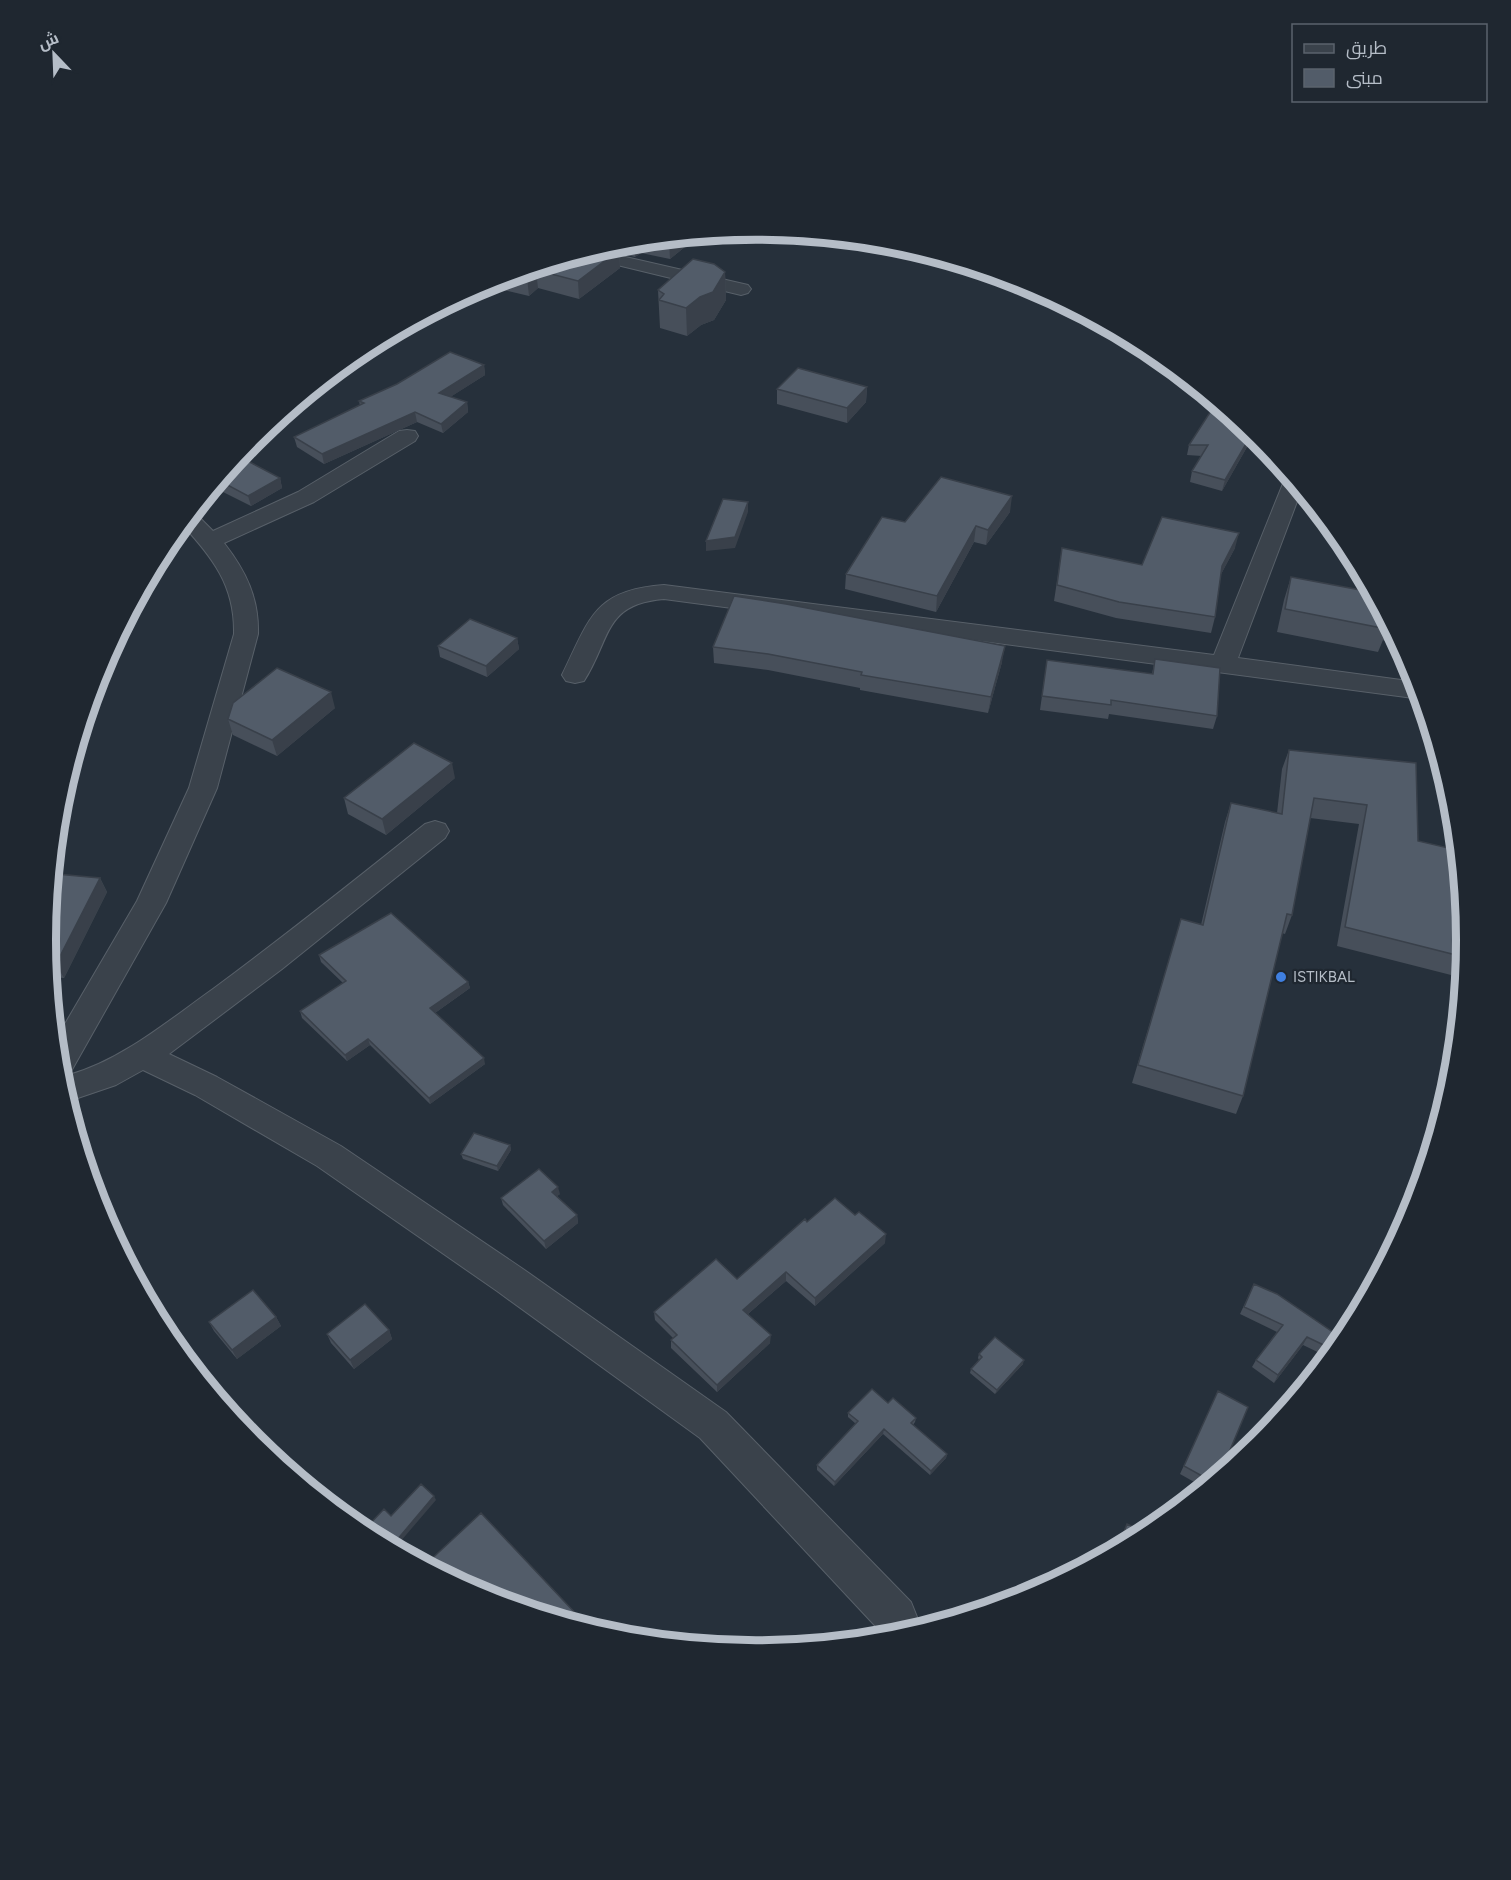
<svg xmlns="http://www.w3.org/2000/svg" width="1511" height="1880" viewBox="0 0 1511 1880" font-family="Figtree,Cairo,sans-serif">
<rect width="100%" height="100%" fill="#26303b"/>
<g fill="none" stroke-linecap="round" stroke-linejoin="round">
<g stroke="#586069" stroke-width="2">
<path id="minor" d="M595 250 748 285 751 289 748 293 741 295 576 255Z
M407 430 415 431 418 436 415 441 314 502 224 543C246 571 259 598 258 634L217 788 166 903 69 1075C122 1060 168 1021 213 989 285 936 355 880 425 824L435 821 445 824 449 831 445 838 282 969 169 1054 217 1077 341 1146 523 1269 726 1412 911 1602 917 1617 911 1632 894 1637 881 1632 700 1438 497 1291 317 1166 195 1095 143 1070 116 1085 66 1102 59 1078 55 1041 137 901 189 788 234 634C235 585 213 559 182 524L193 511 213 531 298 492 399 431Z
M1286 476H1289L1301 491 1238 658 1416 682 1421 699 664 599C603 604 611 639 584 681L575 683 566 681 562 675C590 618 594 590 664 585L1214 655Z"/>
</g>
<use href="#minor" fill="#3a424b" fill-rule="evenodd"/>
</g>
<path fill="#474f5a" d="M696 235V238L670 259 641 253 635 257 619 253 620 268 579 299 538 288 529 296 499 289 498 279 617 243Z
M725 272 726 300 714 320 701 325 687 336 660 328 658 290Z
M484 365 485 375 450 397 467 402 468 412 443 433 417 422 324 464 297 447 294 437 360 406 359 401Z
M867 387 866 402 847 423 777 404V389Z
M1247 436V447L1222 491 1190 482 1192 471 1202 456 1187 455 1189 445Z
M228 468 280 478 282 488 251 506 215 488 214 485Z
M1010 512 986 545 974 542 936 612 845 589 846 574 905 522Z
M1062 548 1142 565 1235 548 1220 576 1215 617 1211 633 1116 618 1054 601Z
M1291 577 1371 592 1404 653 1383 640 1378 652 1277 632 1284 600Z
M517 638 519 649 487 677 440 657 438 646Z
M713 647 1002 662 988 713 860 690V688L768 670 714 663Z
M1155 659 1217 716 1213 729 1109 714 1108 719 1040 710 1047 660 1152 674Z
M335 708 277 756 233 735 228 719Z
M1289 750 1418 841 1460 956 1451 975 1337 946 1359 824 1310 818 1292 915 1285 934 1282 933 1243 1096 1236 1114 1132 1083 1181 919 1201 925 1225 822 1231 803 1277 813 1282 769Z
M455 778 386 835 348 814 344 798Z
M100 878 107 892 64 978 49 977 45 940Z
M319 955 468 982 470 988 435 1013 485 1064 430 1104 370 1045 347 1061 302 1018 300 1011 343 983 321 962Z
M510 1145 511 1150 498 1171 463 1159 461 1154Z
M560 1194 557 1196 577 1215 578 1223 546 1249 503 1205 501 1198Z
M885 1243 815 1306 786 1281 748 1314 770 1343 717 1392 671 1348V1340L673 1338 655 1320 654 1312 737 1279Z
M1254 1284 1343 1339 1328 1357 1303 1345 1274 1383 1252 1367 1256 1360 1277 1332 1240 1314Z
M276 1317 281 1326 237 1359 214 1331 209 1322Z
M389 1330 392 1339 354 1369 331 1343 327 1334Z
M979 1354 1023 1364 995 1394 970 1373 971 1369 979 1360 978 1358Z
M1218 1391 1220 1474 1203 1487 1180 1474Z
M888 1403 916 1418 915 1422 913 1425 947 1454 946 1458 930 1475 883 1434 834 1486 817 1470V1465L856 1424 848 1417V1413Z"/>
<path fill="#39404a" d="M696 235V238L670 259 669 241 673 238Z
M634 241H640L641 253 635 257Z
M619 250 620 268 579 299 578 281Z
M536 270 538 288 529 296 527 277Z
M725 272 726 300 714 320 701 325 687 336 686 308Z
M484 365 485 375 441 403 439 393Z
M867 387 866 402 847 423V408Z
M467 402 468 412 443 433 441 424Z
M415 412 417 422 324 464 322 454Z
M1247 429 1250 431 1241 445 1244 435Z
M1250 437 1247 447 1222 491 1225 480Z
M280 478 282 488 251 506 248 496Z
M1012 496 1010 512 986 545 988 530Z
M748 502V512L735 548 706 551V541Z
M976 526 974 542 936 612 937 596Z
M1239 533 1235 548 1217 582 1222 566Z
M517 638 519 649 487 677 486 666Z
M1005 646 1002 662 988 713 991 697Z
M331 692 335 708 277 756 272 740Z
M452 763 455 778 386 835 382 819Z
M100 878 107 892 64 978 56 964Z
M468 982 470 988 432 1015 430 1008Z
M368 1039 370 1045 347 1061 345 1055Z
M484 1058 485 1064 430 1104 429 1098Z
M510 1145 511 1150 498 1171 497 1166Z
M558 1187 560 1194 553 1199 552 1192Z
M577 1215 578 1223 546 1249 544 1241Z
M886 1234 885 1243 815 1306V1298Z
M786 1272V1281L743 1318V1310Z
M276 1317 281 1326 237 1359 232 1350Z
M389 1330 392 1339 354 1369 350 1360Z
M771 1335 770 1343 717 1392V1385Z
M1307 1337 1303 1345 1274 1383 1278 1375Z
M1024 1360 1023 1364 995 1394 997 1390Z
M884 1429 883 1434 834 1486 835 1482Z
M947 1454 946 1458 930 1475 931 1471Z
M434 1496 436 1500 394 1549 391 1547Z
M578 1616 581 1626 571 1623Z"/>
<path fill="#525c69" stroke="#39404a" stroke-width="1.5" d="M673 238 669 241 659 239Z
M605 247 619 250 578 281 536 270 527 277 513 275Z
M693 259 714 264 725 272 713 292 700 297 686 308 659 300 664 294 658 290Z
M450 352 484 365 439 393 467 402 441 424 415 412 322 454 294 437 364 403 359 401 397 384Z
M798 368 867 387 847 408 777 389Z
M1216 403 1247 429 1244 435 1250 437 1225 480 1192 471 1208 445H1189Z
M244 459 280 478 248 496 218 480 228 468Z
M941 477 1012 496 988 530 976 526 937 596 846 574 882 517 905 522Z
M723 499 748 502 735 537 706 541Z
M1162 517 1239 533 1222 566 1215 617 1119 602 1057 585 1062 548 1142 565Z
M1291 577 1371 592 1388 623 1387 629 1285 609Z
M734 596 786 604 1005 646 991 697 861 675 862 672 768 654 713 647Z
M470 619 517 638 486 666 438 646Z
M1155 659 1220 668 1217 716 1111 700V705L1042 696 1047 660 1153 674Z
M277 668 331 692 272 740 228 719 233 703Z
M414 743 452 763 382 819 344 798Z
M1289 750 1416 763 1418 841 1457 850 1464 921 1460 956 1345 927 1367 805 1314 798 1292 915 1287 914 1243 1096 1138 1065 1181 919 1203 925 1231 803 1282 814Z
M56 874 100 878 56 964 47 963 45 940 50 885Z
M391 913 468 982 430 1008 484 1058 429 1098 368 1039 345 1055 300 1011 346 981 319 955Z
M474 1133 510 1145 497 1166 461 1154Z
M539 1169 558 1187 552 1192 577 1215 544 1241 501 1198Z
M835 1198 855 1215 859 1212 886 1234 815 1298 786 1272 743 1310 771 1335 717 1385 671 1340 677 1335 654 1312 716 1259 737 1279 805 1219 807 1222Z
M1254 1284 1277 1294 1343 1339 1334 1350 1307 1337 1278 1375 1256 1360 1283 1325 1244 1307Z
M253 1290 276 1317 232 1350 209 1322Z
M365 1304 389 1330 350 1360 327 1334Z
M995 1337 1024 1360 997 1390 971 1369 982 1357 979 1354Z
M872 1389 888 1403 893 1398 916 1418 911 1423 947 1454 931 1471 884 1429 835 1482 817 1465 858 1421 848 1413Z
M1218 1391 1248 1407 1220 1474 1211 1481 1184 1466Z
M421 1484 434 1496 391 1547 363 1531 384 1509 391 1516Z
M481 1513 578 1616 571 1623 483 1596 425 1565Z
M1127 1524 1146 1533 1118 1548Z"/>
<circle fill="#3f7fe0" stroke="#1f2730" stroke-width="2" cx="1281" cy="977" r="6"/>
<g text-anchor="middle" stroke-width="4.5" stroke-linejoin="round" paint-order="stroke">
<g font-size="15" fill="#b5bdc7" stroke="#1f2730" text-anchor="start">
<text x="1293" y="982">ISTIKBAL</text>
</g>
</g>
<path d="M0 0H1511V1880H0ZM56 940a700 700 0 1 1 1400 0a700 700 0 1 1-1400 0Z" fill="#1f2730" fill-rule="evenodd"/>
<path fill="none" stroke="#b5bdc7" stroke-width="8" d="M56 940a700 700 0 1 1 1400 0a700 700 0 1 1-1400 0Z"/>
<rect x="1292" y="24" width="195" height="78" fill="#1f2730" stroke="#5b636c" stroke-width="1.5"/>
<rect x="1304" y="44" width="30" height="9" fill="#3a424b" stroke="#5b636c" stroke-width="1.5"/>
<text x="1346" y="54" font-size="18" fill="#b5bdc7">طريق</text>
<rect x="1304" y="69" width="30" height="18" fill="#525c69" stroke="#5b636c" stroke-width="1.5"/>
<text x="1346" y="84" font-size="18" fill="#b5bdc7">مبنى</text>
<g transform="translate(54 54) rotate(337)" stroke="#1f2730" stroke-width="4.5" paint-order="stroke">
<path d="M0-4.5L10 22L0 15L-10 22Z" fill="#b5bdc7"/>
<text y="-9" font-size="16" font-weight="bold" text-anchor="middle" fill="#b5bdc7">ش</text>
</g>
</svg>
